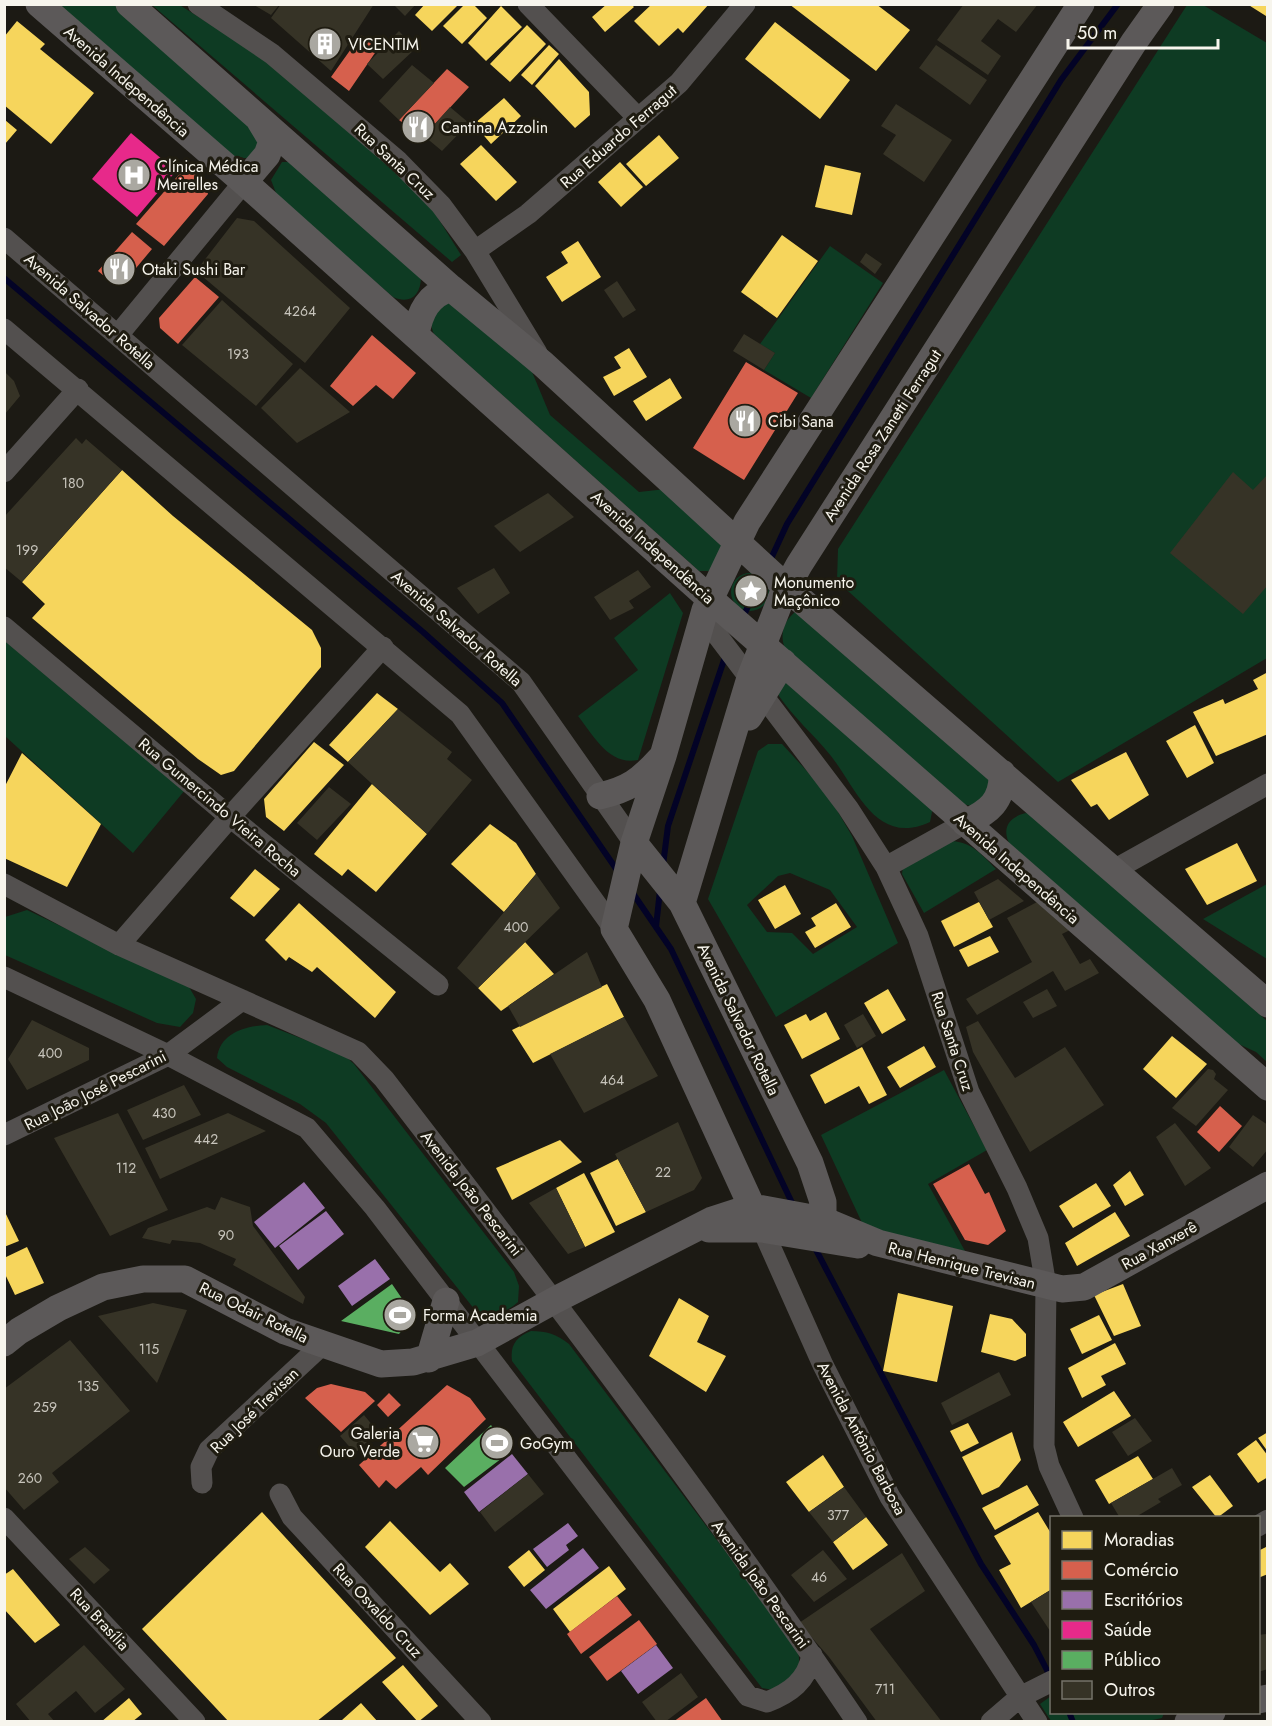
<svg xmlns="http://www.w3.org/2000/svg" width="1272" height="1726" viewBox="0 0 1272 1726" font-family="Jost,sans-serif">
<rect width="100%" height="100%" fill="#1c1a14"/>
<path fill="#0e3b23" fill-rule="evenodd" d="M178 4 273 64 348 129 428 202 461 255 452 262 152 5Z
M57 5H117L257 129 262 140 251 158H232Z
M1187 5H1203L1267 43V658L1058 782 837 581 838 549Z
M282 162H291L421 277C421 295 410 305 393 297L278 198 271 180Z
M830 246 883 283 811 398 764 370 775 353 760 344Z
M447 303 456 304 530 367 550 415 639 492 666 489 724 545 709 571H699L434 334C427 318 435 312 447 303Z
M731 592a19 19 0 1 1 38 0a19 19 0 1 1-38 0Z
M670 593 683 613 638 760C609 766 594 736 578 716L638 670 614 638Z
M798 610 991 774V794L971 806 963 804 785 648C779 634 784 619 798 610Z
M5 641 185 790 133 853 5 736Z
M786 681 933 807 930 822C876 847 857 789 831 756 814 735 794 718 779 696L776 686Z
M768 744H782L827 793 852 836 898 943 776 1017 708 899 758 751ZM790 873 830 890 857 927 813 954 792 933 767 932 747 905 778 876Z
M1026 813 1036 817 1267 1021V1062L1256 1052 1230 1040 1010 845C1001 828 1009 817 1026 813Z
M951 841C972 842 982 855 996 869L924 913 902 874 903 867Z
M1267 884V959L1203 919Z
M27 910 189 987 196 999 193 1013 180 1027 157 1023 5 955V917Z
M267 1025 344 1055 354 1064 514 1272 519 1286 518 1302C503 1315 493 1316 475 1310L326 1123 300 1104 227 1067 217 1058C220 1033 245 1026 267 1025Z
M944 1070 987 1150 928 1184 965 1251 864 1227 821 1135Z
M531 1331C547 1331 556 1334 569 1344L796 1645C805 1672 794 1674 773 1690L762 1688 512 1361C510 1345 516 1337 531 1331Z
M1051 1696 1052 1712 1164 1713 1162 1718 1148 1721H1051L1040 1704Z"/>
<path fill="#f6d55c" d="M425 4H459L432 31 415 15Z
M465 4H473L487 18 462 44 443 26Z
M607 4H631L634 7 605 32 592 17Z
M652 4H709L683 33 678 28 659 46 634 21Z
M789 4H876L910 30 876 71Z
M1247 4H1268V13L1266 16Z
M501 6 522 27 486 61 468 43Z
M17 21 45 44 40 49 94 93 51 144 4 105V37Z
M775 22 850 80 820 119 745 59Z
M527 25 546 44 510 82 490 64Z
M549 45 559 54 532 85 521 75Z
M559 59 589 92 590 115 575 128 535 86Z
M504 98 521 116 491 144 474 124Z
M5 120 17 130 5 144Z
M659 135 679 158 646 186 626 164Z
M481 145 517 182 496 201 460 164Z
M620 162 643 187 621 207 598 182Z
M825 165 861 173 852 215 815 207Z
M782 235 818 261 777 318 741 292Z
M578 241 601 277 562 302 546 277 568 263 561 252Z
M629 348 647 377 614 396 603 377 621 368 614 357Z
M670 378 682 398 646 421 633 401Z
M122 470 173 516 312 630 321 648V667L234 771 221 775 198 759 32 618 45 604 22 582Z
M1268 672V734L1216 756 1193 712 1223 699 1225 704 1258 689 1253 680Z
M377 693 398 709 348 762 329 745Z
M1195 725 1214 763 1187 778 1166 741Z
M314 742 344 765 284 831 266 817 264 799Z
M1126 752 1149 795 1109 820 1097 804 1091 807 1071 780Z
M22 753 101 824 67 887 4 858V788Z
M372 784 427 834 376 892 348 869 342 876 314 854Z
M490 824 516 843 536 874 504 912 451 864Z
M1237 843 1257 881 1207 905 1185 869Z
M255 869 280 889 254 917 230 898Z
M785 885 801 914 775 929 758 900Z
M979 902 993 927 954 947 941 921Z
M299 903 396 992 375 1018 317 967 312 972 289 957 286 961 265 940Z
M836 903 851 927 815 948 805 932 816 926 811 918Z
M990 936 999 952 968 967 959 950Z
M525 942 554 974 501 1011 478 988Z
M607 984 624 1017 533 1063 512 1030Z
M888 989 906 1020 882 1034 864 1003Z
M826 1012 840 1039 802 1059 784 1025 806 1014 810 1021Z
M1172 1036 1207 1064 1176 1098 1143 1069Z
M924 1046 936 1067 900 1088 887 1067Z
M862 1047 887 1095 869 1104 859 1086 825 1104 810 1075Z
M560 1140 582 1162 512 1200 496 1168Z
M618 1159 646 1212 616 1226 590 1173Z
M1130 1171 1144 1195 1125 1206 1113 1185Z
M584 1173 615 1232 585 1247 556 1188Z
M1096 1183 1111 1206 1073 1228 1059 1206Z
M4 1210 19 1241 4 1247Z
M1115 1212 1130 1236 1077 1266 1065 1243Z
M27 1247 44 1283 15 1295 4 1272V1258Z
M1123 1284 1141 1326 1114 1336 1094 1295Z
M898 1293 953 1306 937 1382 883 1371Z
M679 1298 709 1316 697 1342 726 1356 706 1392 649 1356Z
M990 1314 1012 1319 1026 1334V1356L1015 1361 981 1352Z
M1099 1315 1112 1340 1082 1354 1070 1329Z
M1115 1343 1126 1364 1101 1376 1106 1385 1082 1398 1068 1368Z
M1114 1391 1131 1416 1078 1447 1063 1422Z
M968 1423 979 1443 961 1452 950 1431Z
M1012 1432 1021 1460 999 1487 982 1495 962 1457Z
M1268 1432V1452L1258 1438Z
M1256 1440 1268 1456V1477L1258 1483 1237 1454Z
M823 1455 844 1487 809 1512 786 1482Z
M1138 1456 1153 1479 1109 1504 1095 1480Z
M1210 1475 1233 1506 1217 1518 1192 1487Z
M1027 1485 1039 1505 995 1530 982 1508Z
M262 1512 396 1658 316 1722H229L142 1629Z
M1038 1512 1052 1535V1589L1021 1608 999 1570 1011 1564 994 1536Z
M866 1517 888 1545 853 1570 833 1542Z
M390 1521 440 1572 450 1563 469 1584 430 1615 365 1547Z
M1268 1546V1574L1258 1578V1551Z
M529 1550 545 1570 524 1587 508 1567Z
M609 1566 626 1589 570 1632 553 1609Z
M13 1569 60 1625 35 1643 4 1609V1575Z
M403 1665 438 1706 418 1722 382 1682Z
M129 1698 142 1714 132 1722H101Z
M361 1703 378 1722H343L342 1720Z"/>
<path fill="#d6604d" d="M361 35 379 47 349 91 331 77Z
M447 69 469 87 422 138 399 120Z
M189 163 204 176 208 194 164 246 136 224Z
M132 232 152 249 126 280 119 274 104 276 98 271Z
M195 277 219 297 178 344 160 328 159 318Z
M372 335 416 373 393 399 376 385 353 406 330 386Z
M746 362 798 393 744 480 693 448Z
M1220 1106 1242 1126 1219 1152 1197 1132Z
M969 1164 985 1194 989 1192 1006 1231 988 1245 965 1240 933 1184Z
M331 1384 365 1392 375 1401 341 1432 305 1398 317 1388Z
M447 1385 470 1398 486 1419 428 1475 421 1467 396 1489 386 1480 379 1488 359 1465Z
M389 1393 401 1405 388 1417 377 1405Z
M617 1596 632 1615 581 1654 567 1634Z
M639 1620 657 1644 607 1681 589 1657Z
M706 1698 723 1722H673Z"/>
<path fill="#9970ab" d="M304 1182 325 1208 275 1248 254 1222Z
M326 1211 344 1234 298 1270 279 1246Z
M375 1259 390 1279 352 1306 338 1286Z
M512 1454 528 1474 479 1512 464 1492Z
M568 1523 578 1536 566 1545 569 1550 547 1567 533 1549Z
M583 1548 599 1568 546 1609 530 1590Z
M656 1645 673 1668 638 1694 621 1671Z"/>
<path fill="#e7298a" d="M131 133 176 171 137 217 92 179Z"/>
<path fill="#5aae61" d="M392 1284 405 1303 409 1315 407 1324 399 1334 341 1321Z
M491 1425 510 1452 464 1487 445 1468Z"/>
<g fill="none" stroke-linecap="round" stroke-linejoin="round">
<path stroke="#030326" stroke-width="6" d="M4 278 423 632 502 703 619 873
M769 563 787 524 1061 80 1118 4
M743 617 763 575
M663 865 668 826 726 654
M632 892 671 949 794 1207
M656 927 660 890
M814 1246 981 1564 1034 1645 1051 1678
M1069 1712 1073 1722"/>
</g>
<path fill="#363326" d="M281 4H374L331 71 271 18Z
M393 4H416L405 16Z
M964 4H1038L1016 32 998 19 981 41 1001 56 988 75 937 40Z
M254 5H279L271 15Z
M399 31 415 49 383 79 367 64Z
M936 45 987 80 970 105 919 68Z
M412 65 434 83 399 120 379 101Z
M896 104 952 140 924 182 883 154 896 135 881 126Z
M450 107 469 123 442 151 424 136Z
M237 218 254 221 350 308 305 363 196 271Z
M866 253 882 264 875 274 860 262Z
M617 281 636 310 623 318 604 290Z
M222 300 293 364 256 406 182 345Z
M744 334 775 353 764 370 733 351Z
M300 368 350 412 297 443 261 408Z
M5 372 14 381 20 396 5 414Z
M76 438 82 444 86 439 122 470 22 582 4 567V517Z
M1233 472 1253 490 1268 474V585L1243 614 1170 553Z
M548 493 574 517 520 552 494 526Z
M494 568 510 593 478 614 457 588Z
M638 570 651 587 629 601 634 608 610 620 594 597Z
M398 709 452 752 447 759 472 780 427 834 348 762Z
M329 787 351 804 317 840 297 823Z
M536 874 560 908 478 988 457 968Z
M998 879 1024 901 989 920 974 892Z
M1037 902 1070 930 1062 934 1080 964 1090 959 1099 973 1065 991 1053 971 977 1015 966 999 1032 962 1007 918Z
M587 952 602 987 520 1027 508 1006Z
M1047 989 1057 1006 1033 1018 1023 1002Z
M863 1014 876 1036 857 1048 844 1025Z
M624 1017 658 1076 584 1113 550 1054Z
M32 1020 89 1048V1060L27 1090 8 1059Z
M978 1021 1015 1078 1065 1047 1104 1105 1030 1152 973 1052 966 1027Z
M1208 1069 1213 1070 1216 1074 1214 1079 1228 1090 1196 1126 1172 1108Z
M184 1085 201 1115 143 1140 127 1110Z
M118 1113 168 1210 110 1236 54 1138Z
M228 1113 266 1131 160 1179 145 1148Z
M1253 1115 1268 1125V1149L1253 1167 1229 1147Z
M678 1122 702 1178 694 1190 646 1212 615 1154Z
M1175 1123 1211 1168 1185 1186 1156 1137Z
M556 1188 585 1247 568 1254 529 1203Z
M221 1197 250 1207 253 1226 305 1297 303 1304 233 1265 236 1259 200 1243 172 1240 170 1244 142 1238 148 1228 207 1207 215 1210Z
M153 1303 187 1310 157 1383 98 1316Z
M70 1340 130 1411 52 1473 59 1482 24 1510 4 1487V1389Z
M999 1372 1011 1395 952 1425 941 1403Z
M364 1415 378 1432 355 1453 340 1436Z
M1135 1418 1152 1441 1128 1456 1112 1432Z
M1172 1468 1182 1485 1158 1499 1161 1502 1134 1518H1120L1111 1503Z
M528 1474 544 1494 495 1532 480 1512Z
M844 1487 866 1517 833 1542 809 1512Z
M85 1547 110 1570 94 1584 69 1559Z
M823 1550 847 1579 814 1602 791 1575Z
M902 1553 925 1591 870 1629 942 1722H877L829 1657 799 1623Z
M1052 1589V1634L1031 1602Z
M1266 1634 1268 1669 1258 1672V1635Z
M84 1645 125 1689 95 1713 76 1691 48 1714 55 1722H31L16 1704Z
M681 1673 698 1697 665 1722H657L642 1702Z"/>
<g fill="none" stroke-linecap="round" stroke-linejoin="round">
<path stroke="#53504f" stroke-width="21" d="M198 4 272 54 398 161 441 205 475 251 537 353
M528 4 638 118
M4 238 521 682 634 843
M475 251 528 214 679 83 745 4
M4 329 460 714 614 929
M118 335 244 182
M4 472 78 389
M705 610 714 631 848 808 886 867 918 936 969 1092 1017 1188 1038 1238 1046 1286 1044 1446 1049 1466 1073 1518
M4 627 230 817 438 985
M886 867 965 823
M1114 870 1268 784
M4 884 119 945 358 1052 384 1079C546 1289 708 1501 857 1722
M119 945 230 817 383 647
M4 977 168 1055 307 1128 375 1208 748 1696 767 1702C790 1693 807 1681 812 1655
M4 1135 168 1055 242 1000
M757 1217 823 1365 890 1497 1037 1722
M202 1483 201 1467 209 1450 323 1344
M280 1494 292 1517 481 1722
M4 1518 195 1722
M1258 1526 1268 1520
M991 1722 1020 1697 1052 1681"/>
<path stroke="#5c5959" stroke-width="27" d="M39 4 244 182 709 598 1268 1087
M129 4 451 288 543 364 787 588 1268 1004
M244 182 267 155 272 141 260 121
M416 334C420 312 428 295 451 288
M749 717 783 662
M600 796C629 789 640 781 660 759
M965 823C989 812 1003 801 1002 773
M634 843 682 903 810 1163 823 1202V1220
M682 903 750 678 782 596 799 565 1134 42 1161 4
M752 1207 657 1000 614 929 634 843 663 756 705 610 747 522 1081 4
M709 1229H762L858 1245
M4 1343 19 1331 58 1308 103 1287 143 1279H185L285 1331 381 1364 413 1362 477 1343 555 1300 712 1220 752 1207 823 1220 878 1243 1062 1289 1084 1287 1268 1185
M429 1359 446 1301
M1258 1700 1268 1698
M1188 1722 1212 1712"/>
</g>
<defs>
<g id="building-disc" transform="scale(1.725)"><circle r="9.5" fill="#aaa8a1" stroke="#1f1c11"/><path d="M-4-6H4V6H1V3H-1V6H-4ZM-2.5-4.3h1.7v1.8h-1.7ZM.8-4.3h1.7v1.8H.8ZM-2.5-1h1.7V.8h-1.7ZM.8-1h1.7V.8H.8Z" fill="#fff"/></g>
<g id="restaurant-disc" transform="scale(1.725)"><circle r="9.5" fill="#aaa8a1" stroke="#1f1c11"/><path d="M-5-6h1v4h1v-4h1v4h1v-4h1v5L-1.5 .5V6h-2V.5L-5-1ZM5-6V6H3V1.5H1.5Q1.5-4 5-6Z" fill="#fff"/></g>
<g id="hospital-disc" transform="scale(1.725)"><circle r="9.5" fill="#aaa8a1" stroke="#1f1c11"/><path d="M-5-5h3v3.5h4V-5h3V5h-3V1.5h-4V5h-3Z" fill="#fff"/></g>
<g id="sight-disc" transform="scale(1.725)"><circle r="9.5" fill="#aaa8a1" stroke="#1f1c11"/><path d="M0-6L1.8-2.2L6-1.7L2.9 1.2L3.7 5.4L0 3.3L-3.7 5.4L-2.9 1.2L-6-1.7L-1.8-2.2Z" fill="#fff"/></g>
<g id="stadium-disc" transform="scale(1.725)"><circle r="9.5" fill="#aaa8a1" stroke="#1f1c11"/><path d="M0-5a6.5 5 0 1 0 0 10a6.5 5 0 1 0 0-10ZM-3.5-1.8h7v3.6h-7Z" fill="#fff"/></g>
<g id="supermarket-disc" transform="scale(1.725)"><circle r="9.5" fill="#aaa8a1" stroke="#1f1c11"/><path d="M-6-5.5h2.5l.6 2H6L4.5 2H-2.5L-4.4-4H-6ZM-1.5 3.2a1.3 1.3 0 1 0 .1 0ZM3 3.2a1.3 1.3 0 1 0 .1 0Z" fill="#fff"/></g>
</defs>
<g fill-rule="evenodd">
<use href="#building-disc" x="325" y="44"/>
<use href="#restaurant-disc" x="418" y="127"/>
<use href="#hospital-disc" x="134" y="175"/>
<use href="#restaurant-disc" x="119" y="269"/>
<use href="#restaurant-disc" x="745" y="421"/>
<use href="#sight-disc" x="751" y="591"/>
<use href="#stadium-disc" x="400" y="1315"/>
<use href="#supermarket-disc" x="423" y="1442"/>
<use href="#stadium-disc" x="497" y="1443"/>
</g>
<g text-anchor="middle" stroke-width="6" stroke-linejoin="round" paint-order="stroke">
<g font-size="14" fill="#c7c4bb">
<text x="300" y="316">4264</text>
<text x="238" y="359">193</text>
<text x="73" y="488">180</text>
<text x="27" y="555">199</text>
<text x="516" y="932">400</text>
<text x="50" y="1058">400</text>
<text x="612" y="1085">464</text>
<text x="164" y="1118">430</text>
<text x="206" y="1144">442</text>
<text x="126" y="1173">112</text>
<text x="663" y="1177">22</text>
<text x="226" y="1240">90</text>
<text x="149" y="1354">115</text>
<text x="88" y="1391">135</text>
<text x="45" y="1412">259</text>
<text x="30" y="1483">260</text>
<text x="838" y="1520">377</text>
<text x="819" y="1582">46</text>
<text x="885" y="1694">711</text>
</g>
<g font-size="16" fill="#f7f5ed" stroke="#1f1c11" text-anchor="start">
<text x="348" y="50">VICENTIM</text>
<text x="441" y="133">Cantina Azzolin</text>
<text x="157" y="172">Clínica Médica<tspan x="157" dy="18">Meirelles</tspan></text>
<text x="142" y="275">Otaki Sushi Bar</text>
<text x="768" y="427">Cibi Sana</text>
<text x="774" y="588">Monumento<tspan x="774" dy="18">Maçônico</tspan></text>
<text x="423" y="1321">Forma Academia</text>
<text x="400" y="1439" text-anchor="end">Galeria<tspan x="400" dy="18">Ouro Verde</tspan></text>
<text x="520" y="1449">GoGym</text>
</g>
<g font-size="16" fill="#f7f5ed" stroke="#1f1c11">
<text transform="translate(127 81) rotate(41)" y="6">Avenida Independência</text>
<text transform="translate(618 136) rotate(-41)" y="6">Rua Eduardo Ferragut</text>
<text transform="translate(395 161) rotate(43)" y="6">Rua Santa Cruz</text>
<text transform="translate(90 311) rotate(41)" y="6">Avenida Salvador Rotella</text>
<text transform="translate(882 435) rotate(-57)" y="6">Avenida Rosa Zanetti Ferragut</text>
<text transform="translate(653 547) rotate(42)" y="6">Avenida Independência</text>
<text transform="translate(457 628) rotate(41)" y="6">Avenida Salvador Rotella</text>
<text transform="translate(220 807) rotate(40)" y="6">Rua Gumercindo Vieira Rocha</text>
<text transform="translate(1017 868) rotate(41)" y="6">Avenida Independência</text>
<text transform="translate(739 1019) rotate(64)" y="6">Avenida Salvador Rotella</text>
<text transform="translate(953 1041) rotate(72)" y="6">Rua Santa Cruz</text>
<text transform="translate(95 1090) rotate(-27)" y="6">Rua João José Pescarini</text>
<text transform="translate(472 1193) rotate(52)" y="6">Avenida João Pescarini</text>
<text transform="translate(1159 1245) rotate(-29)" y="6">Rua Xanxerê</text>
<text transform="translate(962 1265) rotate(14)" y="6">Rua Henrique Trevisan</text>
<text transform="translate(254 1312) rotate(26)" y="6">Rua Odair Rotella</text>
<text transform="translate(254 1410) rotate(-44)" y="6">Rua José Trevisan</text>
<text transform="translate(862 1438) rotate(62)" y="6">Avenida Antônio Barbosa</text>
<text transform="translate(761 1584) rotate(54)" y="6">Avenida João Pescarini</text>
<text transform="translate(378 1610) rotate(47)" y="6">Rua Osvaldo Cruz</text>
<text transform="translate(100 1619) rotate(47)" y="6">Rua Brasília</text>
</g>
</g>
<rect width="1272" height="1726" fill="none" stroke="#f7f5ed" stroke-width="12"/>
<rect x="1050" y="1516" width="210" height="198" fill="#1f1c11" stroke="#757369" stroke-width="1.5"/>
<rect x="1062" y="1531" width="30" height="18" fill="#f6d55c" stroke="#757369" stroke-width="1.5"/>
<text x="1104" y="1546" font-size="18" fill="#f7f5ed">Moradias</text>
<rect x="1062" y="1561" width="30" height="18" fill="#d6604d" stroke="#757369" stroke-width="1.5"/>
<text x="1104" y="1576" font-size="18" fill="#f7f5ed">Comércio</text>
<rect x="1062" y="1591" width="30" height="18" fill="#9970ab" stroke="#757369" stroke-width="1.5"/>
<text x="1104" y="1606" font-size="18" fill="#f7f5ed">Escritórios</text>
<rect x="1062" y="1621" width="30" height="18" fill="#e7298a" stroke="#757369" stroke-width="1.5"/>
<text x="1104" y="1636" font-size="18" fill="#f7f5ed">Saúde</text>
<rect x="1062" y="1651" width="30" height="18" fill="#5aae61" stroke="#757369" stroke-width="1.5"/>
<text x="1104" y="1666" font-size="18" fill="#f7f5ed">Público</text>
<rect x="1062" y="1681" width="30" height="18" fill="#363326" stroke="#757369" stroke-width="1.5"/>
<text x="1104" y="1696" font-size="18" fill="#f7f5ed">Outros</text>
<path d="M1068 39v9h150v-9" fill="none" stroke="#f7f5ed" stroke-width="3"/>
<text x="1077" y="39" font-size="18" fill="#f7f5ed" stroke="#1f1c11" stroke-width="4.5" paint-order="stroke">50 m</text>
</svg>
